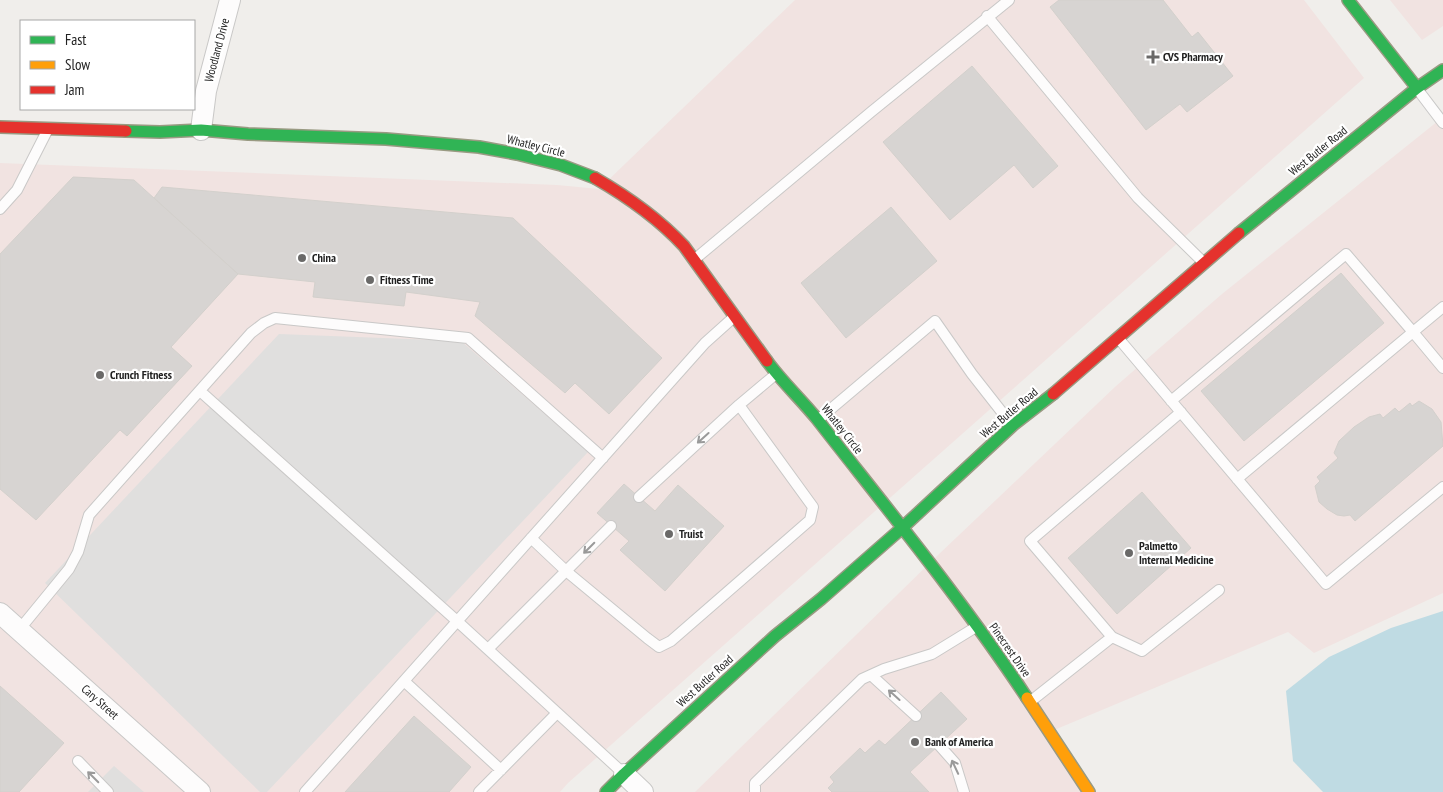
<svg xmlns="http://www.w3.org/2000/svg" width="1443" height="792" viewBox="0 0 1443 792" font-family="'PT Sans Narrow',sans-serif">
<rect width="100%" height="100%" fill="#f0eeeb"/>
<path fill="#f1e3e1" d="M795 0H1304L1364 78 568 783 560 792H0V163L557 185 599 189Z
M1390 0H1443V26L1422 40Z
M1443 117V593L1314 653 1288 632 1047 733 1083 792H695L938 555 1116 386 1222 294Z"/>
<path fill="#e0dfde" d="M279 334 461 341 588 452 267 792H260L45 583Z
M114 766 144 792H88Z"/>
<path fill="#bfdbe3" d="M1443 611V792H1323L1293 761 1286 691 1329 657 1391 628Z"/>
<path fill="#d7d4d2" stroke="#d3d0cc" d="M1059 0H1163L1192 37 1198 32 1233 76 1187 112 1180 104 1146 130 1050 7Z
M972 66 1058 166 1033 188 1014 165 950 220 883 142Z
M73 177 134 180 238 274 171 347 192 366 127 436 120 430 36 520 0 489V254Z
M162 187 513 218 662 358 609 414 575 383 565 393 475 316 480 302 406 292 404 306 313 297 315 282 238 274 154 198Z
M891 207 937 261 846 338 801 283Z
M1341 273 1384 323 1244 441 1201 391Z
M1419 401 1432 409 1441 422 1443 446 1355 521 1350 515 1344 516 1337 515 1327 509 1319 502 1315 486 1320 481 1317 477 1338 458 1334 453 1339 441 1354 427 1369 417 1380 414 1383 418 1395 408 1399 412 1410 403 1412 406Z
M624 484 655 511 678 485 724 526 665 591 620 550 629 541 597 513Z
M1142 492 1191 548 1117 614 1068 558Z
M0 686 64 743 19 792H0Z
M941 692 967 719 910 772 929 792H832L828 788 834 782 830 777 860 748 865 753 879 740 885 745Z
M414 716 471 767 449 792H345Z"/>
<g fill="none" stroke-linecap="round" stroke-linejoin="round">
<g stroke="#c9c8c7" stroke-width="12">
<path id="lane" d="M987 16 1138 198 1203 262
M1418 90 1443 123
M0 209 17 190 47 131
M695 259 871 112 1009 0
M1443 307 1413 332 1443 368
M1119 339 1326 584 1443 487
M200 391 457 621 623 773
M1171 401 1346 254 1413 332 1237 479
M819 419 935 321 972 374 1012 425
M639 497 739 405 776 374
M531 538 566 571 647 638 659 647 671 641 810 520 813 507 739 405
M19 630 69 569 78 552 89 515 251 333 264 323 275 318 468 338 603 458
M1112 637 1142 651 1219 590
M488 649 611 526
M871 675 916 716
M404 681 501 770
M1031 701 1112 637 1030 541 1181 412
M939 745 955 763 964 792
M78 761 108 792
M305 792 705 343 734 317
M479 792 557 713
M755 792V783L862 679 884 669 932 654 976 627"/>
</g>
<g stroke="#c9c8c7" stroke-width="22">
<path id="street" d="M201 130 206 91 230 0
M0 613 200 792
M624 774 643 792"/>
</g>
<g stroke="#999a82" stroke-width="14">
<path id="fast" d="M1348 0 1417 88
M126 131 160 132 201 130 248 134 386 139 479 147 517 154 561 165 595 178
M1239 233 1417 88 1443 70
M767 361C782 382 801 399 817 419 888 510 963 601 1027 698
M606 792 624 774 775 636 821 599 902 528 1013 425 1053 394"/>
</g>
<g stroke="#999a82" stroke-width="14">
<path id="slow" d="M1027 698 1089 792"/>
</g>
<g stroke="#999a82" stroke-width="14">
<path id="jam" d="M0 127 126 131
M595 178C628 197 658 218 684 246L767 361
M1053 394 1239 233"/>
</g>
<use href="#lane" stroke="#fdfcfc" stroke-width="10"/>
<use href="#street" stroke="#fdfcfc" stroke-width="20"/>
<use href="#fast" stroke="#30b455" stroke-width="11"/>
<use href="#slow" stroke="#ff9f0a" stroke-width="11"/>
<use href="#jam" stroke="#e5322d" stroke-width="11"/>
</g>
<defs><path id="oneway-shaft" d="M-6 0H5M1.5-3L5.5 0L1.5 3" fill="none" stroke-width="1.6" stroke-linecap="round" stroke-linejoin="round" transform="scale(1.25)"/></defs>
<g stroke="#9a9a9a">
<use href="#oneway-shaft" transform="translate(703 438) rotate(138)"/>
<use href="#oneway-shaft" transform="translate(589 548) rotate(135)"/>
<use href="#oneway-shaft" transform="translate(894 695) rotate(-138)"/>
<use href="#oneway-shaft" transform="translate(955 767) rotate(-115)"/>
<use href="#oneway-shaft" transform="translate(93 777) rotate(-135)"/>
</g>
<g fill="#6a6968" stroke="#fff" stroke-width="2">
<path d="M1150.5 49.5h5v5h5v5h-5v5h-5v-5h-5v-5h5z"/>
<circle cx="302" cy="258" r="5"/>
<circle cx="370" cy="280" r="5"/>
<circle cx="100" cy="375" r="5"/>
<circle cx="669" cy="534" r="5"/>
<circle cx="1129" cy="553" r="5"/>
<circle cx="915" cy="742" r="5"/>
</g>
<g text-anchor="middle" stroke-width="4.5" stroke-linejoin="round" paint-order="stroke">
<g font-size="12" fill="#222" stroke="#fff">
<text transform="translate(217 50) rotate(-75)" y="4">Woodland Drive</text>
<text transform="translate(536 146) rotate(14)" y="4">Whatley Circle</text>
<text transform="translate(1318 151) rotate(-39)" y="4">West Butler Road</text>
<text transform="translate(1009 413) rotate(-40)" y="4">West Butler Road</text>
<text transform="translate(842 429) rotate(52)" y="4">Whatley Circle</text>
<text transform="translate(1010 650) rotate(55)" y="4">Pinecrest Drive</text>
<text transform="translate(705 681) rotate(-42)" y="4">West Butler Road</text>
<text transform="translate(100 702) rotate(42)" y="4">Cary Street</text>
</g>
<g font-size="12" font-weight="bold" fill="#222" stroke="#fff" text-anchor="start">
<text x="1163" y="61">CVS Pharmacy</text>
<text x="312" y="262">China</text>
<text x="380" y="284">Fitness Time</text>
<text x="110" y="379">Crunch Fitness</text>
<text x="679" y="538">Truist</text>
<text x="1139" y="550">Palmetto<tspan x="1139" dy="14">Internal Medicine</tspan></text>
<text x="925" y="746">Bank of America</text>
</g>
</g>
<rect x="20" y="20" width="175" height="90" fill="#ffffff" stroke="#a7a7a7"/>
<rect x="30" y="36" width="25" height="8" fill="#30b455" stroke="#a7a7a7"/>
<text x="65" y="45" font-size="15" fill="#222222">Fast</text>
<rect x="30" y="61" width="25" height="8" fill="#ff9f0a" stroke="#a7a7a7"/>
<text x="65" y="70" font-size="15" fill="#222222">Slow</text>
<rect x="30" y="86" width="25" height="8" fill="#e5322d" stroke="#a7a7a7"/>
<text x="65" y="95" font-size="15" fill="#222222">Jam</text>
</svg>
